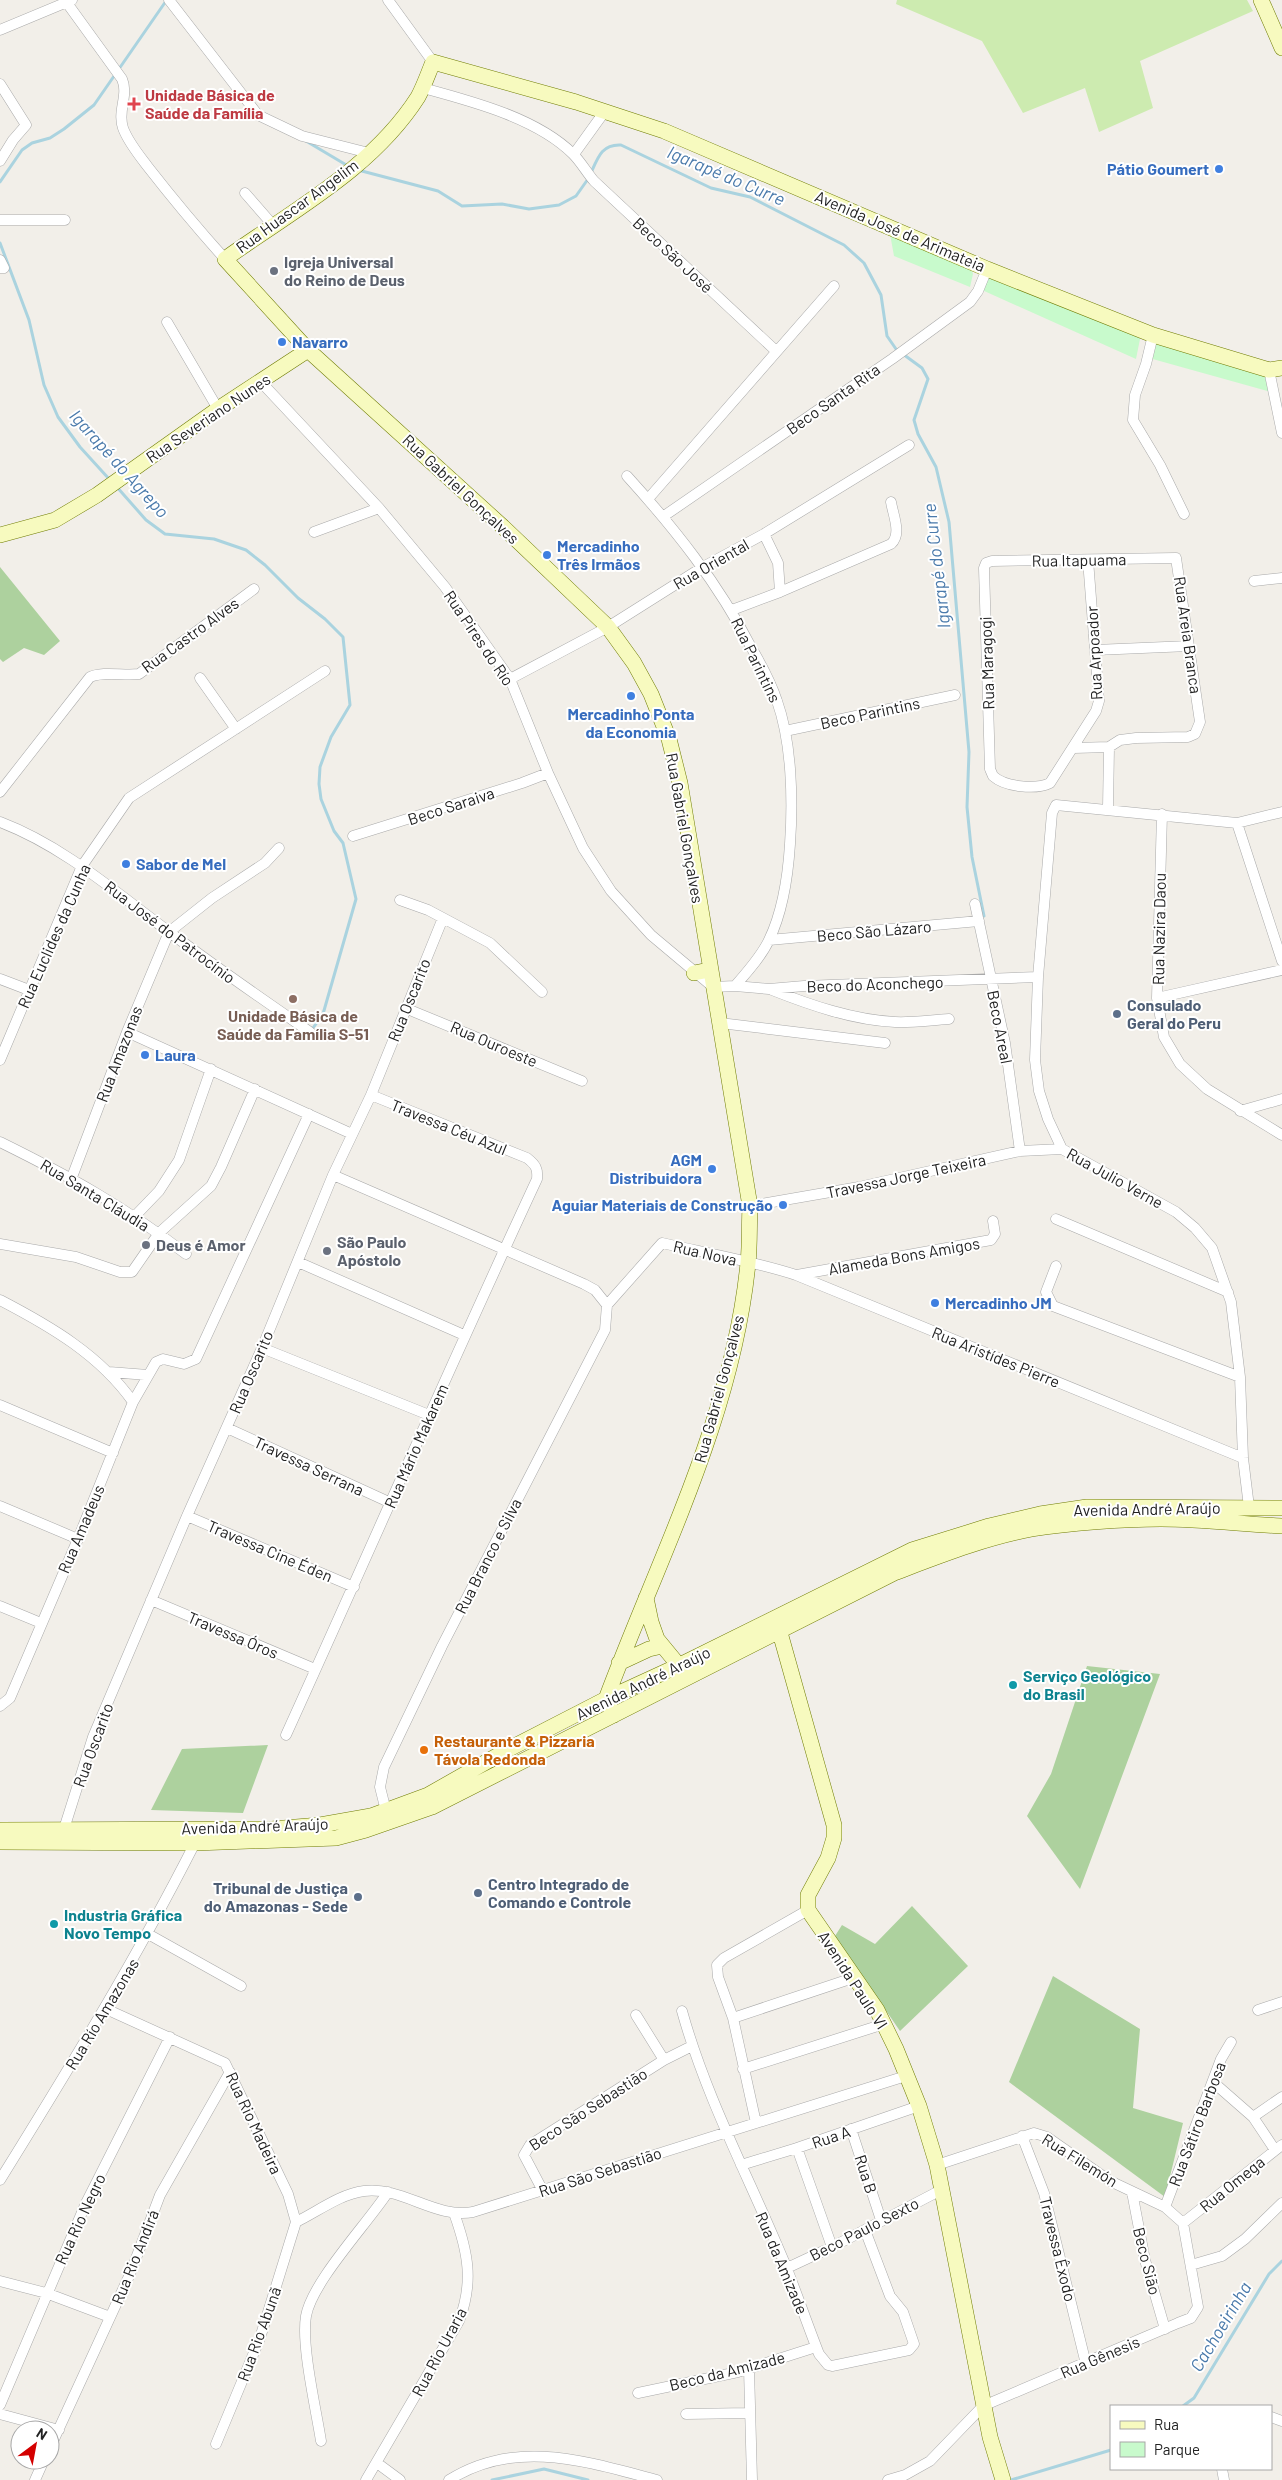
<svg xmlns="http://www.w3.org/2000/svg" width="1282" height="2480" viewBox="0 0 1282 2480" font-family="Barlow,sans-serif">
<rect width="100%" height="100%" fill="#f2efe9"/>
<path fill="#cdebb0" d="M897 0H1247L1253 11 1140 61 1153 108 1099 132 1085 88 1023 113 982 41 896 4Z"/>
<path fill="#add19e" d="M0 567 60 641 44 655 24 648 3 662 0 659Z
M1087 1666 1160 1674 1080 1889 1027 1816 1051 1774Z
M268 1745 243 1813 151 1810 182 1749Z
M912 1906 968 1966 900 2031 835 1936 842 1925 875 1944Z
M1053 1976 1140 2029 1133 2108 1183 2123 1165 2197 1009 2082Z"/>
<path fill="#c8facc" d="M890 234 971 268 973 274 970 287 894 256Z
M989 273 1141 334 1136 359 982 290Z
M1153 338 1268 371 1271 392 1149 358Z"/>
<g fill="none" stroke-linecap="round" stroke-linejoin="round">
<path stroke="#aad3df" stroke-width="3" d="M306 141 348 166
M358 170 438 191 462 206 502 204 529 209 559 205 576 196 588 179
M591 173C598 157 602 144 621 145L711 188 750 197 844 245 864 263 881 295 887 336 896 349 922 368 928 379 914 420 918 434 936 467 949 522 969 752 967 807 972 857 984 916
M0 182 22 150 32 143 50 138 64 129 94 105 166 1
M0 243 29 320 44 385 58 417 80 447 110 480
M116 486 146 520 165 534 214 539 246 550 265 565 298 598 325 619 343 637 350 705 331 737 320 767 319 784 321 799 334 831 343 843 356 899 323 1014 313 1028
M1183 2406 1194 2398 1269 2274 1282 2261
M492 2480 544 2469 588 2480
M1011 2480 1111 2450"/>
<g stroke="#a9a9a9" stroke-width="11">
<path id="street" d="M169 0 258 115 302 136 369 153
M388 0 433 62
M67 3 122 79C129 95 117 111 123 128 128 142 139 155 148 167 173 199 198 229 225 259
M0 30 72 0
M0 84 26 125 13 140 0 161
M423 88C471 101 537 118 573 154 581 162 587 173 594 181L776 351
M574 154 605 111
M245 193 272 224
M0 220H65
M0 260 4 268H0
M167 322 218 409
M1153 335 1146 364 1135 395 1133 420 1160 465 1184 514
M1269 370 1282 433
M261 382 379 508 445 587 510 679 548 773 583 848 611 891 651 935 713 987 735 986 769 989 804 986 1038 977
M627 476C675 529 718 583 751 647 761 664 771 682 777 701 792 743 793 801 790 844 788 876 783 911 769 940 761 957 747 972 735 986
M648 499 834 286
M664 516 892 359 970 302 978 291 987 269
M314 532 379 508
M764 534 778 563 780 592 891 544C902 534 893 515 891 502
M1254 581 1282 578
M732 610 780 592
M1095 650 1189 646
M200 678 236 729
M510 679 608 627 703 567 764 534 909 445
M785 731 955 695
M1074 748 1109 747 1120 740 1136 738 1188 737 1195 734 1200 722 1176 558 992 561 986 563 984 568 990 769 993 776C1005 787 1036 790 1050 783L1096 711 1099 701 1088 560
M0 792 90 677C103 671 124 676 139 674L254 589
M1108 809 1109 747
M1162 814 1157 998 1164 1037 1180 1064 1207 1089 1282 1135
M0 822C63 846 114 891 168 931 214 966 262 999 310 1032
M1237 823 1282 961
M353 836 522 783 548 773
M400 900 428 910 490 943 542 992
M975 904 1005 1043 1020 1151
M769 940 979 921
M0 979 29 990
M772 990C810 1005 853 1020 895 1022 912 1023 931 1020 949 1019
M1157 998 1282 970
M405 1008 582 1081
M720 1023 885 1043
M127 1032 352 1134
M0 1060 82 866 129 798 325 671
M1240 1111 1282 1099
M0 1142C69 1176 125 1207 186 1254
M333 1175 584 1284 595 1290 607 1305
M72 1177 127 1032 169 932 212 898 265 863 279 848
M750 1206 859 1187 1020 1151 1062 1149
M135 1216 159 1191 179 1160 211 1069
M1056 1219 1228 1292
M0 1244 76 1257 120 1272H132L159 1233 211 1186 221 1167 255 1089
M298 1262 464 1335
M1056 1266 1046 1292 1053 1306 1240 1377
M797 1275 991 1240 995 1234 993 1221
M0 1300C50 1326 100 1355 133 1402
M607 1305 662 1243C706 1253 753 1261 796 1275L1243 1458
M262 1348 429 1415
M109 1372 148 1375
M0 1405 113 1453
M227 1428 391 1503
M0 1506 78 1539
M1249 1507 1243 1458 1240 1377 1231 1302 1212 1248 1195 1228 1176 1212 1062 1149 1048 1119 1039 1091 1035 1060 1038 977 1052 813 1056 805 1237 823 1282 812
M187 1516 354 1587
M151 1600 315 1669
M0 1606 41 1623
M0 1706 10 1698 78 1539 133 1402 156 1362 163 1359 184 1364 196 1359 309 1114
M286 1735C370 1550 451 1364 537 1179 538 1169 536 1165 527 1158L371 1095
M386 1811 380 1787 384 1767 442 1646 605 1330 607 1305
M64 1829 93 1737 187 1516 262 1348 333 1175 371 1095 443 918
M148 1934 241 1986
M106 2009 225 2063 288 2194 296 2222
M1258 2010 1282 2002
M682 2011C707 2101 752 2183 787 2269 798 2297 808 2326 819 2354L828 2365 832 2366 909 2350 914 2344 903 2312 890 2296 865 2230
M636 2015 664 2060
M733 2018 853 1978
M743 2069 884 2024
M1213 2082 1253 2117 1275 2150
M1253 2117 1282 2097
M756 2123 733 2018 718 1977 717 1965 724 1958 808 1910
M851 2129 881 2220
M1022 2136 1044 2193 1086 2364
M797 2148 832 2247
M741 2165 797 2148 919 2106
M0 2180C69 2069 136 1959 195 1843
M543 2191 524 2155 530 2145 664 2060 692 2046
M1132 2192 1145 2260 1165 2329
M1165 2207 1221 2059 1231 2042
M296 2222C317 2212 340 2194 364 2191 402 2186 435 2219 473 2212L906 2076
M1183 2223 1282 2145
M1191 2265 1222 2256 1245 2239 1282 2203
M787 2268 832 2247 941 2190
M0 2281 46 2293 110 2317
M749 2369 752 2480
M638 2393 738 2372 816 2347
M0 2405 86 2203 170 2037
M0 2414 59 2430
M686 2414 749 2413
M1271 2417 1282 2421
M321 2441C316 2409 301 2345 306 2316 312 2282 367 2224 388 2192
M216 2444 260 2338 296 2222
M50 2448 130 2274 160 2195 230 2072
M377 2463 400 2480
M1222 2469 1224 2480
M35 2480 44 2460
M366 2480 459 2321C474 2282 468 2252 454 2213
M449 2480C516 2438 585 2461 657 2480
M888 2480 905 2475 930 2461 983 2406 1178 2323 1191 2318 1198 2307 1183 2223 1165 2207 1110 2181 1047 2137 1034 2133 937 2165"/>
</g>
<g stroke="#707d05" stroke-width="16">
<path id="secondary" d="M1261 0 1282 48
M0 535 55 520 97 495 218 409 308 350
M694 973 709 970
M646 1598 651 1622 657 1639 685 1673
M777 1622 834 1825V1838L828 1858 808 1895V1910L877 2010 896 2049 919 2106 937 2165 990 2437 1003 2480
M619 1663 649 1649 662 1646
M614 1715 606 1699C659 1557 733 1417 748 1263 750 1244 749 1225 750 1206L680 783 669 739 651 694 634 663 608 627 503 527 308 350 225 259C293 210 372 169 418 97 424 86 428 74 433 62L576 102 664 131 987 269 1153 335 1269 370 1282 368
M0 1830 272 1829 320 1825 371 1816 428 1795 509 1749 606 1699 680 1665 912 1550 989 1526 1040 1514 1087 1507 1282 1508
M0 1842 195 1843 336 1838 366 1830 432 1807 894 1573C939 1556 984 1538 1032 1529 1068 1523 1123 1519 1161 1519 1201 1519 1242 1524 1282 1526"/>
</g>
<use href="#street" stroke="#fff" stroke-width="10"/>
<use href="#secondary" stroke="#f7fabf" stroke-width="15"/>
</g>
<path fill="#e0444e" stroke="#fff" stroke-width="2" d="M131.5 96.5h5v5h5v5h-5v5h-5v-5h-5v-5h5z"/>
<g fill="#3f7fe0" stroke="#fff" stroke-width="2">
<circle cx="1219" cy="169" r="5"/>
<circle cx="282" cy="342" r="5"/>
<circle cx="547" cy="555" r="5"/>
<circle cx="631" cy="696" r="5"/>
<circle cx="126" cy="864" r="5"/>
<circle cx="145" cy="1055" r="5"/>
<circle cx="712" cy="1169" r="5"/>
<circle cx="783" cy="1205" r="5"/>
<circle cx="935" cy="1303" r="5"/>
</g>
<g fill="#6b7280" stroke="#fff" stroke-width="2">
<circle cx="274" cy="271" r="5"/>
<circle cx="146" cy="1245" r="5"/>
<circle cx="327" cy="1251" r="5"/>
</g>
<circle fill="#8d6e63" stroke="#fff" stroke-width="2" cx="293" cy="999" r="5"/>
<g fill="#5c6f8a" stroke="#fff" stroke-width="2">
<circle cx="1117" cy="1014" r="5"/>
<circle cx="478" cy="1893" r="5"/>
<circle cx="358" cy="1897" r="5"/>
</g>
<g fill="#0f9aa8" stroke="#fff" stroke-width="2">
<circle cx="1013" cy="1685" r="5"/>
<circle cx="54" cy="1924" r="5"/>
</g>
<circle fill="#e8710a" stroke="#fff" stroke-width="2" cx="424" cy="1750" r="5"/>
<g text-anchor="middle" stroke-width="4" stroke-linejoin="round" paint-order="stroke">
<g font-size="16" font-weight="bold" fill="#be3a42" stroke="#fff" text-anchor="start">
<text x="145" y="101">Unidade Básica de<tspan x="145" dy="18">Saúde da Família</tspan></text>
</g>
<g font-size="16" font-weight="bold" fill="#366cbe" stroke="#fff" text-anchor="start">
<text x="1209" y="175" text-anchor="end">Pátio Goumert</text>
<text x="292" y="348">Navarro</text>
<text x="557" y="552">Mercadinho<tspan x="557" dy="18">Três Irmãos</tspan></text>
<text x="631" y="720" text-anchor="middle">Mercadinho Ponta<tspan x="631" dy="18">da Economia</tspan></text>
<text x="136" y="870">Sabor de Mel</text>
<text x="155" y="1061">Laura</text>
<text x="702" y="1166" text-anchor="end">AGM<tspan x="702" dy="18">Distribuidora</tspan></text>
<text x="773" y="1211" text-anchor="end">Aguiar Materiais de Construção</text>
<text x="945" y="1309">Mercadinho JM</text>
</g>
<g font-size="16" fill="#222" stroke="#fff">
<text transform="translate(297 206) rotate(-36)" y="6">Rua Huascar Angelim</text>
<text transform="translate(900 231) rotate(23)" y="6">Avenida José de Arimateia</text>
<text transform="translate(673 255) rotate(43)" y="6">Beco São José</text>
<text transform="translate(833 399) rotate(-35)" y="6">Beco Santa Rita</text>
<text transform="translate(208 418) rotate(-34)" y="6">Rua Severiano Nunes</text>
<text transform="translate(461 489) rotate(43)" y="6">Rua Gabriel Gonçalves</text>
<text transform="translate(1079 560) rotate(-1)" y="6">Rua Itapuama</text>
<text transform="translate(711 564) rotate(-30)" y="6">Rua Oriental</text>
<text transform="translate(190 635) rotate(-36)" y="6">Rua Castro Alves</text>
<text transform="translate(1188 635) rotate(82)" y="6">Rua Areia Branca</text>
<text transform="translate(479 638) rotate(56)" y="6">Rua Pires do Río</text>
<text transform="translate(1094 653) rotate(-93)" y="6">Rua Arpoador</text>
<text transform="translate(756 660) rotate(64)" y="6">Rua Parintins</text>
<text transform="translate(987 663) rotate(-92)" y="6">Rua Maragogi</text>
<text transform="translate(870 713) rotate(-12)" y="6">Beco Parintins</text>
<text transform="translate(451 806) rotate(-18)" y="6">Beco Saraiva</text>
<text transform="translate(685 828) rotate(80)" y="6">Rua Gabriel Gonçalves</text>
<text transform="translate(1159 929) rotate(-89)" y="6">Rua Nazira Daou</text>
<text transform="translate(874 931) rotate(-5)" y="6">Beco São Lázaro</text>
<text transform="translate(170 932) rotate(37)" y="6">Rua José do Patrocínio</text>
<text transform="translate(54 936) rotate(-66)" y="6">Rua Euclides da Cunha</text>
<text transform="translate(875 984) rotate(-2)" y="6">Beco do Aconchego</text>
<text transform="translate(409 1000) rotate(-68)" y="6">Rua Oscarito</text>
<text transform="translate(1000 1027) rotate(79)" y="6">Beco Areal</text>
<text transform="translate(494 1044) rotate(23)" y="6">Rua Ouroeste</text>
<text transform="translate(119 1054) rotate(-69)" y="6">Rua Amazonas</text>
<text transform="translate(449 1127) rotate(22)" y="6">Travessa Céu Azul</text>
<text transform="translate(906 1176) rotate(-12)" y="6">Travessa Jorge Teixeira</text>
<text transform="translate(1115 1178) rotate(29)" y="6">Rua Julio Verne</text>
<text transform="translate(95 1195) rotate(31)" y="6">Rua Santa Cláudia</text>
<text transform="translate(705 1253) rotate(13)" y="6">Rua Nova</text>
<text transform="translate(904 1256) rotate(-10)" y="6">Alameda Bons Amigos</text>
<text transform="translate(996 1357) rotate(22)" y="6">Rua Aristídes Pierre</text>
<text transform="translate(251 1372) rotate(-67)" y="6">Rua Oscarito</text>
<text transform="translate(719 1389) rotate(-75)" y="6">Rua Gabriel Gonçalves</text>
<text transform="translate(416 1446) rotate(-66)" y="6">Rua Mário Makarem</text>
<text transform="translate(309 1466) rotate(25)" y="6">Travessa Serrana</text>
<text transform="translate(1147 1509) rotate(-1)" y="6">Avenida André Araújo</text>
<text transform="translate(81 1529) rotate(-67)" y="6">Rua Amadeus</text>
<text transform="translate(270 1551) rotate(23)" y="6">Travessa Cine Éden</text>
<text transform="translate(488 1556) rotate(-63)" y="6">Rua Branco e Silva</text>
<text transform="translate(233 1635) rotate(23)" y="6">Travessa Óros</text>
<text transform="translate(643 1683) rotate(-26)" y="6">Avenida André Araújo</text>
<text transform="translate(93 1745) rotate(-70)" y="6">Rua Oscarito</text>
<text transform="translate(255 1826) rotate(-2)" y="6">Avenida André Araújo</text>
<text transform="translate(853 1980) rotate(57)" y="6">Avenida Paulo VI</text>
<text transform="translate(102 2014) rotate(-59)" y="6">Rua Río Amazonas</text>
<text transform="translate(588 2109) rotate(-33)" y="6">Beco São Sebastião</text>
<text transform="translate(254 2123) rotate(65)" y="6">Rua Rio Madeira</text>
<text transform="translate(1197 2124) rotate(-69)" y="6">Rua Sátiro Barbosa</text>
<text transform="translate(831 2137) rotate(-19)" y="6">Rua A</text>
<text transform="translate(1080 2160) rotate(32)" y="6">Rua Filemón</text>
<text transform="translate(600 2172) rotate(-18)" y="6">Rua São Sebastião</text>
<text transform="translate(866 2174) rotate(72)" y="6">Rua B</text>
<text transform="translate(1232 2184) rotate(-39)" y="6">Rua Omega</text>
<text transform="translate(80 2219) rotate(-65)" y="6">Rua Rio Negro</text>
<text transform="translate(864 2229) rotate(-27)" y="6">Beco Paulo Sexto</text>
<text transform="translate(1058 2249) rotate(76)" y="6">Travessa Êxodo</text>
<text transform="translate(135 2257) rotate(-68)" y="6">Rua Rio Andirá</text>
<text transform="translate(1147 2261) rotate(76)" y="6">Beco Sião</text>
<text transform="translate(782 2263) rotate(67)" y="6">Rua da Amizade</text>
<text transform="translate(259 2334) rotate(-70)" y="6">Rua Rio Abunã</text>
<text transform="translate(439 2352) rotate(-62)" y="6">Rua Rio Uraria</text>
<text transform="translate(1100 2357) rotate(-23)" y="6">Rua Gênesis</text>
<text transform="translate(727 2371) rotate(-14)" y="6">Beco da Amizade</text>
</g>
<g font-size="16" font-weight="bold" fill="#5b616d" stroke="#fff" text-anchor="start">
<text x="284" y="268">Igreja Universal<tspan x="284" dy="18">do Reino de Deus</tspan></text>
<text x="337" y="1248">São Paulo<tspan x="337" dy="18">Apóstolo</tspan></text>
<text x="156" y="1251">Deus é Amor</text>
</g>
<g font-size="16" font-weight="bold" fill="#4e5e75" stroke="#fff" text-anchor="start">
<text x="1127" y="1011">Consulado<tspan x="1127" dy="18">Geral do Peru</tspan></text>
<text x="488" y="1890">Centro Integrado de<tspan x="488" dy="18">Comando e Controle</tspan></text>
<text x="348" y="1894" text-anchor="end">Tribunal de Justiça<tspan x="348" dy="18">do Amazonas - Sede</tspan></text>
</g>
<g font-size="16" font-weight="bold" fill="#785e54" stroke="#fff">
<text x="293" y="1022">Unidade Básica de<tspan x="293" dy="18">Saúde da Família S-51</tspan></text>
</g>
<g font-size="16" font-weight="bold" fill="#0d838f" stroke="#fff" text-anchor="start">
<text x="1023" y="1682">Serviço Geológico<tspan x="1023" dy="18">do Brasil</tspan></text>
<text x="64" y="1921">Industria Gráfica<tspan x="64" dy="18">Novo Tempo</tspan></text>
</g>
<g font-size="16" font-weight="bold" fill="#c56008" stroke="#fff" text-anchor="start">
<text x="434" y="1747">Restaurante &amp; Pizzaria<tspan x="434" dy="18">Távola Redonda</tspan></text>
</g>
<g font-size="18" font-style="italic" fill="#4a7aab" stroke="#fff">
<text transform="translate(726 176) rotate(23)" y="6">Igarapé do Curre</text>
<text transform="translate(119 464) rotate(48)" y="6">Igarapé do Agrepo</text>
<text transform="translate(937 566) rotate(-97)" y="6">Igarapé do Curre</text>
<text transform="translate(1221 2327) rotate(-59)" y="6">Cachoeirinha</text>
</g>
</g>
<rect x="1110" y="2405" width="162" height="65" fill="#ffffff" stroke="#a7a7a7"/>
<rect x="1120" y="2421" width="25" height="8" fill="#f7fabf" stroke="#a7a7a7"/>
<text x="1154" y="2430" font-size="15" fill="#222222">Rua</text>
<rect x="1120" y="2442" width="25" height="15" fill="#c8facc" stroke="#a7a7a7"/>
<text x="1154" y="2455" font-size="15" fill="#222222">Parque</text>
<g transform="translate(35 2445) rotate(32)"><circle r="24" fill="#ffffff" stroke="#a7a7a7"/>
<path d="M0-4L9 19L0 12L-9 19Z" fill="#d40000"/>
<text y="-8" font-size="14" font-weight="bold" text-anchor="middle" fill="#222222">N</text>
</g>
</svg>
